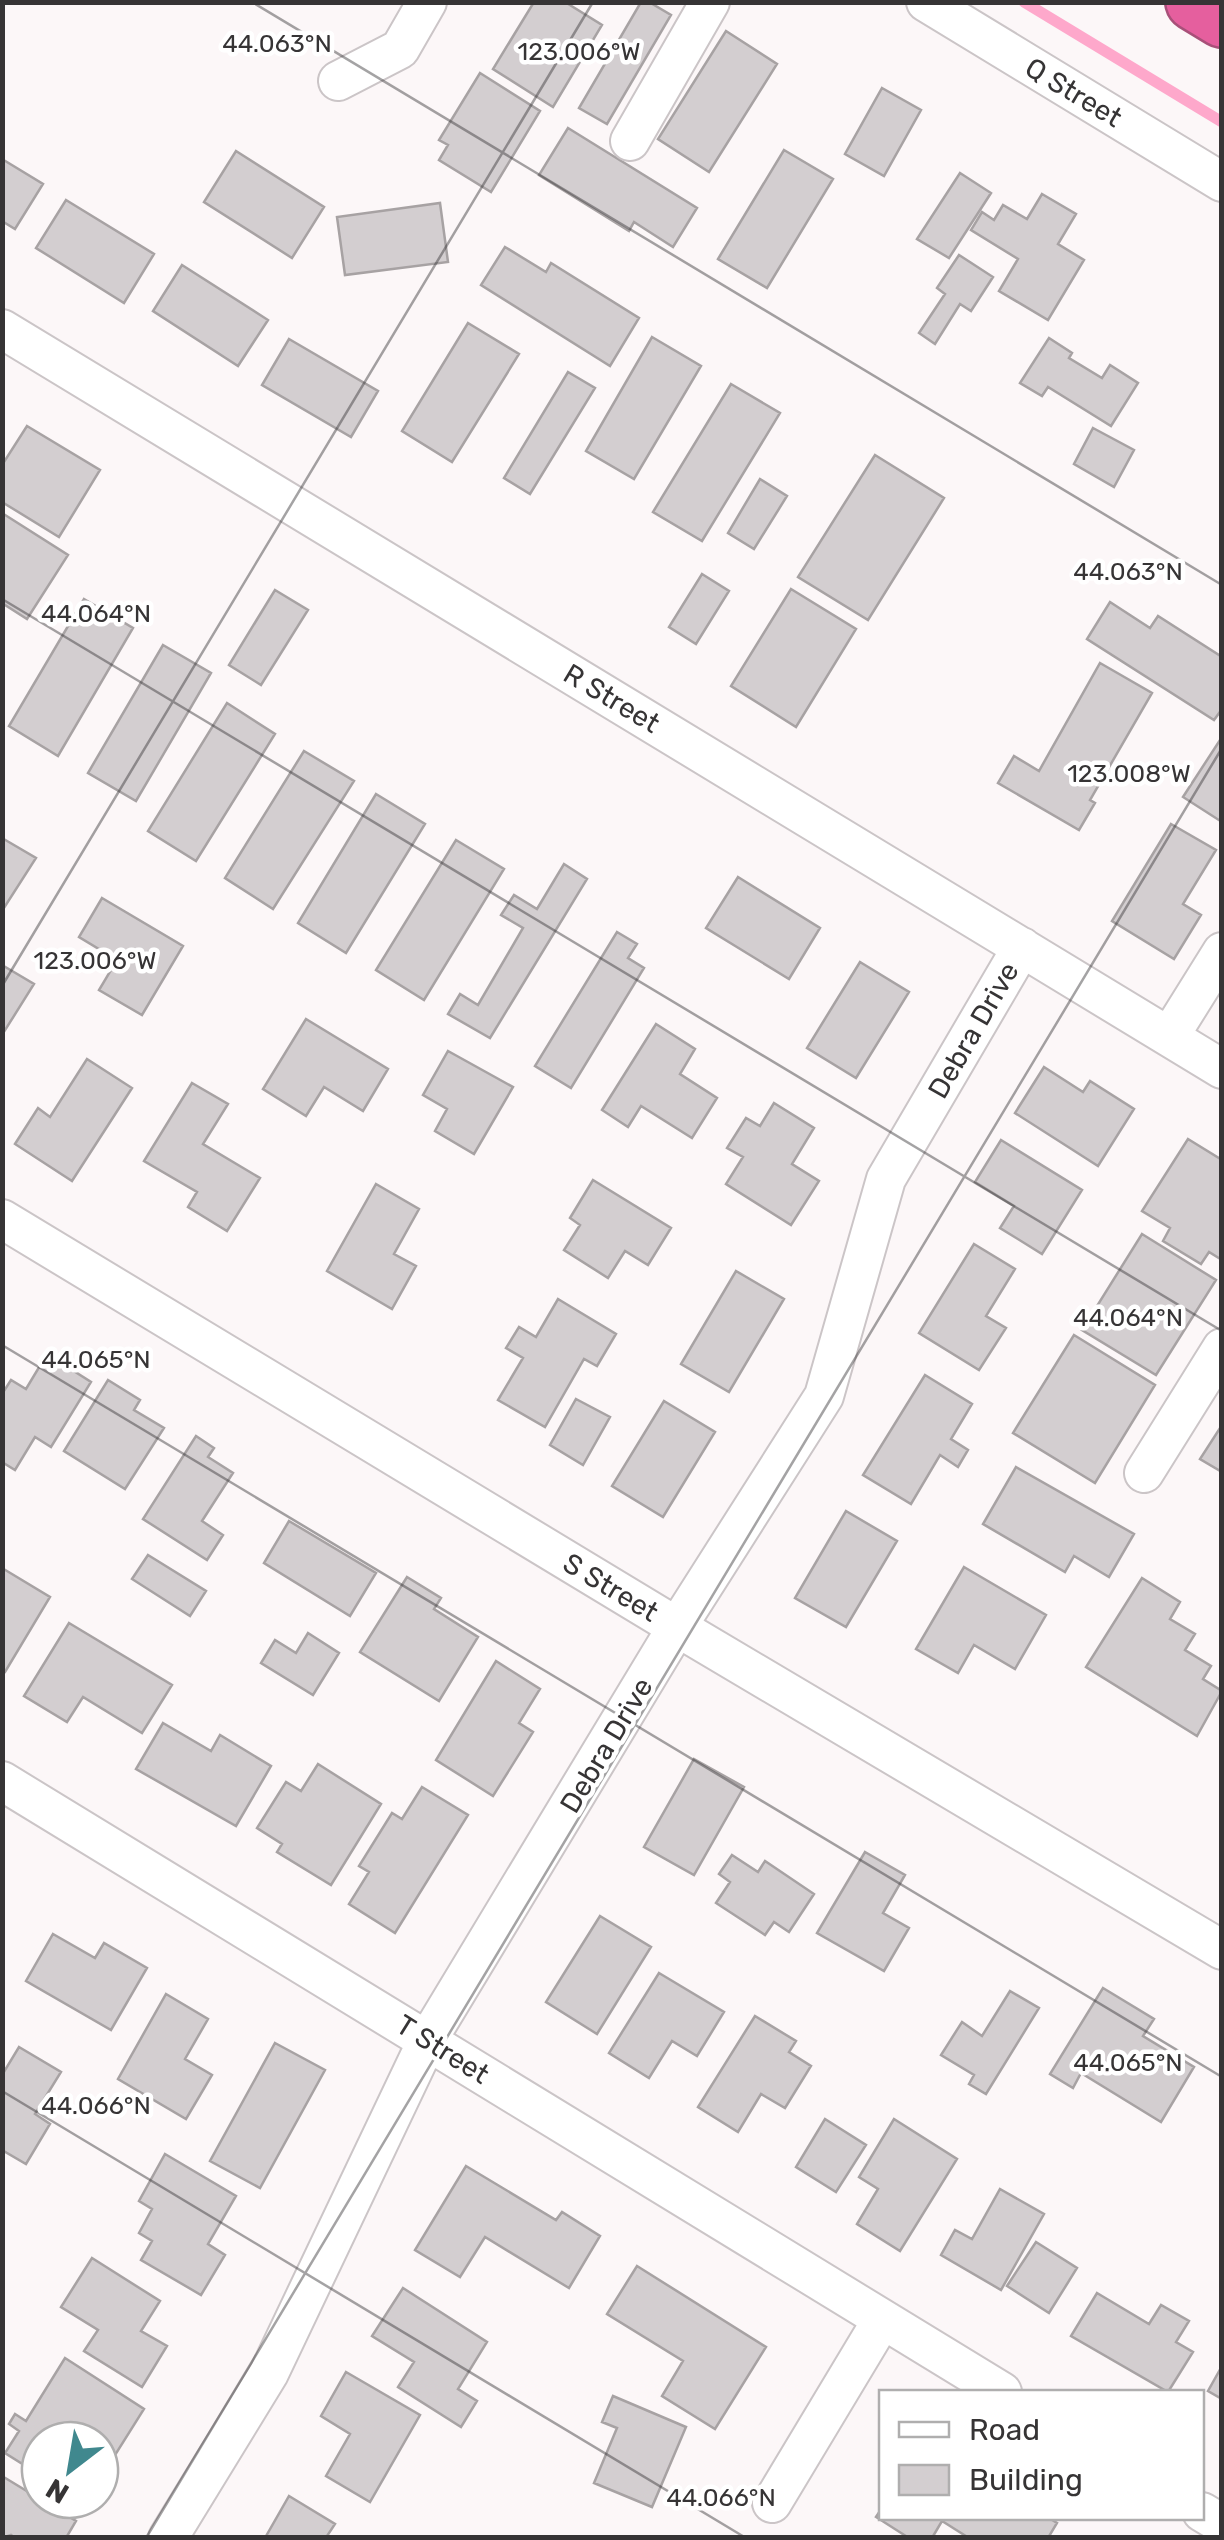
<svg xmlns="http://www.w3.org/2000/svg" width="1224" height="2540" viewBox="0 0 1224 2540" font-family="Rubik,sans-serif">
<rect width="100%" height="100%" fill="#fcf7f8"/>
<g fill="none" stroke-linecap="round" stroke-linejoin="round">
<path stroke="#fea8cb" stroke-width="11" d="M1024 2 1222 122"/>
</g>
<path fill="#d3ced0" stroke="#a7a2a3" stroke-width="2.5" d="M534 2H565L602 25 553 107 493 69Z
M641 2H649L671 15 607 124 579 108Z
M726 31 777 64 709 172 658 139Z
M480 73 540 111 491 192 439 160 448 145 439 140Z
M882 88 921 110 884 176 845 154Z
M568 128 697 208 673 247 634 222 629 231 539 175Z
M784 150 833 179 767 288 718 259Z
M236 151 324 207 292 258 204 202Z
M2 159 43 184 15 229 2 221Z
M960 173 991 193 949 258 917 239Z
M1042 194 1076 214 1058 244 1084 260 1048 320 999 291 1018 259 971 230 982 212 994 220 1003 205 1027 219Z
M66 200 154 254 124 303 36 248Z
M440 203 448 262 345 275 337 217Z
M505 247 546 272 551 263 639 318 610 366 481 285Z
M959 255 993 277 971 311 960 304 935 344 919 333 945 294 937 288Z
M182 265 268 320 238 366 153 311Z
M468 323 519 354 452 462 402 431Z
M652 337 701 366 634 479 586 451Z
M1049 338 1072 353 1069 358 1102 378 1110 365 1138 383 1111 426 1048 387 1042 396 1020 383Z
M289 339 378 391 351 437 262 385Z
M568 372 595 388 530 494 504 478Z
M731 384 780 413 702 541 653 512Z
M27 426 100 470 59 537 2 502V465Z
M1093 428 1134 450 1114 487 1074 464Z
M875 455 944 498 868 620 798 577Z
M760 479 787 496 754 549 728 533Z
M2 513 68 555 27 619 2 603Z
M702 574 729 591 696 644 669 627Z
M791 589 856 629 796 727 731 686Z
M275 590 308 610 261 685 229 665Z
M84 599 133 628 58 756 9 726Z
M1110 602 1150 628 1158 616 1222 657V709L1214 720 1087 639Z
M163 645 211 673 136 801 88 773Z
M1100 663 1152 693 1090 800 1095 803 1079 830 998 783 1014 756 1039 771Z
M227 703 275 734 196 861 148 831Z
M1222 737V822L1183 797Z
M304 751 354 781 273 909 225 878Z
M376 794 425 824 346 953 298 923Z
M1171 824 1216 850 1183 904 1201 915 1174 959 1112 921Z
M2 838 36 858 2 911Z
M456 840 504 869 424 1000 376 970Z
M564 864 587 879 490 1038 448 1014 460 994 478 1005 523 928 501 915 514 895 537 909Z
M738 877 820 928 789 979 706 928Z
M102 898 183 946 142 1015 99 990 117 960 79 937Z
M617 932 637 944 628 958 644 968 571 1088 535 1066Z
M860 962 909 992 856 1078 807 1048Z
M2 965 34 984 2 1035Z
M306 1019 388 1069 363 1111 324 1087 306 1116 263 1089Z
M656 1024 695 1049 680 1074 717 1098 692 1138 641 1106 628 1127 602 1110Z
M448 1051 513 1087 474 1154 435 1131 447 1109 423 1095Z
M87 1059 132 1088 72 1181 15 1144 38 1108 50 1117Z
M1044 1067 1083 1092 1090 1081 1134 1109 1098 1166 1015 1113Z
M192 1083 228 1104 203 1144 260 1178 227 1231 188 1207 197 1192 144 1161Z
M774 1103 814 1128 792 1164 819 1181 791 1225 726 1184 743 1157 727 1148 746 1118 760 1126Z
M1188 1139 1222 1160V1260L1209 1252 1201 1264 1163 1241 1170 1228 1142 1211Z
M1001 1140 1082 1190 1042 1254 1000 1228 1014 1206 975 1182Z
M593 1180 671 1228 648 1265 625 1251 608 1278 564 1250 580 1225 570 1218Z
M376 1184 419 1209 394 1254 416 1266 392 1309 327 1271Z
M1142 1234 1216 1280 1156 1375 1082 1330Z
M974 1244 1015 1269 986 1316 1006 1328 979 1370 919 1333Z
M736 1271 784 1299 729 1392 681 1364Z
M558 1299 616 1334 597 1366 584 1359 545 1427 498 1400 523 1358 506 1348 519 1327 536 1337Z
M1074 1335 1155 1385 1095 1483 1013 1433Z
M47 1354 91 1382 51 1447 35 1437 15 1470 2 1462V1394L11 1380 26 1389Z
M925 1375 972 1404 951 1439 968 1450 958 1467 940 1455 911 1504 863 1475Z
M108 1380 140 1400 134 1410 164 1428 125 1489 64 1451Z
M576 1399 610 1417 583 1465 550 1445Z
M664 1401 715 1432 663 1517 612 1486Z
M1222 1425V1472L1200 1459Z
M196 1436 214 1448 208 1457 233 1473 202 1521 223 1535 207 1560 143 1519Z
M1016 1467 1134 1534 1109 1577 1074 1556 1065 1572 983 1524Z
M846 1511 897 1541 846 1627 795 1598Z
M289 1521 376 1573 350 1616 264 1563Z
M148 1555 206 1591 190 1616 132 1579Z
M964 1567 1046 1615 1015 1669 974 1645 958 1673 916 1649Z
M2 1568 50 1597 5 1672 2 1671Z
M407 1577 441 1598 434 1609 478 1637 439 1701 360 1652Z
M1142 1578 1180 1602 1170 1619 1195 1634 1185 1650 1211 1666 1203 1679 1222 1691 1197 1736 1086 1667Z
M69 1623 172 1685 142 1733 83 1697 67 1722 24 1696Z
M308 1633 339 1653 313 1695 261 1663 275 1640 296 1653Z
M496 1661 540 1689 519 1723 533 1732 493 1796 436 1760Z
M163 1723 211 1751 220 1735 271 1766 236 1826 136 1769Z
M694 1759 744 1787 694 1875 644 1847Z
M318 1764 381 1804 331 1885 277 1852 282 1844 257 1828 286 1782 301 1791Z
M422 1787 468 1815 395 1933 349 1904 369 1872 359 1866 392 1813 402 1819Z
M865 1852 905 1875 883 1913 909 1928 884 1971 817 1933Z
M732 1855 758 1872 765 1861 814 1894 789 1932 774 1922 765 1935 716 1903 730 1882 719 1874Z
M600 1916 651 1947 597 2034 546 2002Z
M53 1934 95 1958 104 1943 147 1968 111 2030 26 1981Z
M659 1973 724 2012 697 2056 672 2041 649 2078 609 2053Z
M1103 1988 1154 2019 1143 2036 1194 2067 1161 2122 1081 2073 1073 2088 1050 2074Z
M1010 1991 1039 2008 986 2094 969 2084 974 2075 941 2055 962 2022 982 2036Z
M166 1994 208 2019 185 2059 212 2075 186 2119 118 2079Z
M755 2016 796 2041 789 2052 811 2066 785 2108 761 2094 738 2132 698 2107Z
M275 2043 325 2070 260 2188 210 2161Z
M19 2047 61 2072 35 2114 50 2124 26 2164 2 2150V2075Z
M825 2119 866 2145 836 2192 796 2167Z
M894 2119 957 2159 900 2251 857 2224 878 2189 859 2177Z
M165 2154 236 2196 208 2244 225 2255 201 2295 141 2260 152 2241 139 2233 152 2209 139 2201Z
M466 2166 556 2220 562 2212 600 2236 569 2288 485 2237 460 2277 415 2250Z
M1000 2189 1044 2214 1001 2290 941 2255 955 2230 972 2239Z
M1036 2242 1077 2268 1049 2313 1007 2286Z
M92 2258 160 2301 141 2331 167 2346 142 2387 84 2351 98 2330 61 2307Z
M637 2266 766 2347 715 2429 662 2396 683 2361 607 2314Z
M403 2288 487 2342 458 2389 477 2401 461 2427 398 2387 414 2362 372 2336Z
M1097 2293 1149 2324 1161 2305 1189 2321 1176 2342 1193 2352 1168 2392 1071 2336Z
M65 2358 144 2409 100 2479V2440H40V2475L5 2453 19 2431 9 2424 15 2414 26 2421Z
M1222 2366V2399L1208 2391Z
M346 2372 420 2415 370 2502 326 2476 350 2434 321 2416Z
M613 2396 686 2427 652 2507 594 2483 617 2428 602 2422Z
M2 2476 76 2521 66 2538H15L11 2535 2 2538Z
M289 2496 335 2524 327 2536 329 2538H265Z
M882 2508V2518H1049L1057 2523 1048 2538H969L942 2521 932 2538H909L876 2517Z"/>
<g fill="none" stroke-linecap="round" stroke-linejoin="round">
<g stroke="#cbc5c7" stroke-width="42">
<path id="minor" d="M926 2 1222 182
M338 81 400 49 427 2
M630 141 710 2
M2 329 1222 1069
M1169 1037 1222 952
M2 1219 677 1627 1222 1950
M1144 1473 1222 1348
M2 1781 1002 2392
M772 2503 882 2320
M1202 2512 1222 2524
M168 2538 269 2373 428 2039 677 1627 824 1396 886 1179 1022 947"/>
</g>
<g stroke="#a85079" stroke-width="60">
<path id="highway" d="M1194 2 1222 19"/>
</g>
<use href="#minor" stroke="#fff" stroke-width="38"/>
<use href="#highway" stroke="#e55f9e" stroke-width="55"/>
</g>
<path fill="none" stroke="#363435" stroke-width="2.5" stroke-opacity="0.45" d="M252 2 1222 585M2 599 1222 1331M2 986 593 2M2 1345 1222 2077M2 2091 746 2538M146 2538 1222 748"/>
<g text-anchor="middle" stroke-width="9" stroke-linejoin="round" paint-order="stroke">
<g font-size="28" fill="#363435" stroke="#fff">
<text transform="translate(1074 92) rotate(31)" y="10">Q Street</text>
<text transform="translate(612 698) rotate(31)" y="10">R Street</text>
<text transform="translate(973 1030) rotate(-60)" y="10">Debra Drive</text>
<text transform="translate(611 1587) rotate(31)" y="10">S Street</text>
<text transform="translate(606 1745) rotate(-59)" y="10">Debra Drive</text>
<text transform="translate(443 2049) rotate(32)" y="10">T Street</text>
</g>
</g>
<g font-size="25" text-anchor="middle" fill="#363435" stroke="#fff" stroke-width="9" stroke-linejoin="round" paint-order="stroke">
<text x="277" y="52">44.063°N</text>
<text x="579" y="60">123.006°W</text>
<text x="1128" y="580">44.063°N</text>
<text x="96" y="622">44.064°N</text>
<text x="1129" y="782">123.008°W</text>
<text x="95" y="969">123.006°W</text>
<text x="1128" y="1326">44.064°N</text>
<text x="96" y="1368">44.065°N</text>
<text x="1128" y="2071">44.065°N</text>
<text x="96" y="2114">44.066°N</text>
<text x="721" y="2506">44.066°N</text>
</g>
<rect width="1224" height="2540" fill="none" stroke="#363435" stroke-width="10"/>
<rect x="879" y="2390" width="325" height="130" fill="#ffffff" stroke="#afaeae" stroke-width="2.5"/>
<rect x="899" y="2422" width="50" height="15" fill="#ffffff" stroke="#afaeae" stroke-width="2.5"/>
<text x="969" y="2440" font-size="30" fill="#363435">Road</text>
<rect x="899" y="2465" width="50" height="30" fill="#d3ced0" stroke="#afaeae" stroke-width="2.5"/>
<text x="969" y="2490" font-size="30" fill="#363435">Building</text>
<g transform="translate(70 2470) rotate(211)"><circle r="48" fill="#ffffff" stroke="#afaeae" stroke-width="2.5"/>
<path d="M0-8L18 38L0 25L-18 38Z" fill="#40888e"/>
<text y="-15" font-size="28" font-weight="bold" text-anchor="middle" fill="#363435">N</text>
</g>
</svg>
